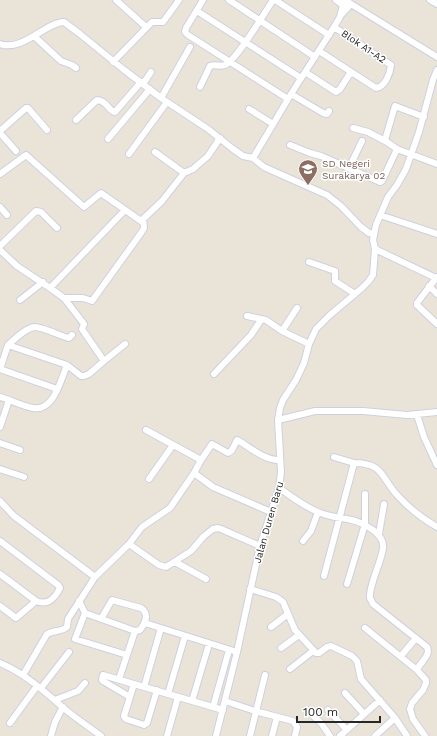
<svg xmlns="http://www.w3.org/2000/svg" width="437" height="736" viewBox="0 0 437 736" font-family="'Work Sans',sans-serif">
<rect width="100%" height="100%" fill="#eae4d8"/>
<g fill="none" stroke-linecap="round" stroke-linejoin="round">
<g stroke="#ced0e1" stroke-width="8">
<path id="minor" d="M116 0 146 27
M203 0 186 28 185 32 188 35 288 99
M229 0 315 57
M275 0 329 35
M336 0 343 5 351 4 437 57
M430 0 437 4
M197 11 301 78
M341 15 351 4 345 0
M34 36 61 61 72 65 76 68
M0 44C23 52 44 23 64 22L80 34 123 69 161 98 208 129 233 149 243 156 253 158 264 167 327 195 341 206 361 227 369 233 374 234
M319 51 376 88C385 87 390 74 391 65L334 27
M113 62 152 22H163L179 0
M305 72 336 92 340 89 351 72
M143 84 151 72
M200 87 210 66C215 64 220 67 225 65 236 61 265 12 273 0
M291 94 323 113 327 114 329 111
M161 98 190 47
M249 109 273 124
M76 120 97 100C108 101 107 110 115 112L141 82
M353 128 368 132 387 142 397 149 437 164
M0 131 26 108H28L47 130
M0 133 16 151
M108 139 150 89
M385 140 395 106 424 117
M290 145 310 153 321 156 380 182 382 181 397 149
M155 152 184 173
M129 154 167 102
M253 158 291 94 334 27 340 17 343 5
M349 168 362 141
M0 174 26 155 84 207 101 193 141 221 162 201 184 173 193 169 208 156 220 138
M0 207 7 215
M380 215 437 234
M0 246 36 211 41 212 57 228
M375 249 436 278 437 277
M0 250 17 266 50 288 125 210
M309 262 335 271V281L355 294
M436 278 417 303V305L437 324
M429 286 437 294
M64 298H83L92 301 141 233 144 228 143 219
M20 300 43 282
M247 316 266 320 282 331 309 344
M282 331 297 308
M8 345C15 339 25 328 35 327 42 327 61 336 69 338L72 335
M104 361 125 344
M0 369 8 345 67 365 81 376H84L89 374 104 361 82 329 84 324 64 298 50 288
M0 369 57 389
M214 374 251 335 261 320
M0 397C11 400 22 406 33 408 54 412 61 379 67 365
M417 415 424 437 437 465
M278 420 315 411H363L407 415 437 412
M0 427 9 400
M146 430 201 460 194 473
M0 443 20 450
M201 460 212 444 228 453C234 451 234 444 237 440 250 447 265 461 280 460
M354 463C384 463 381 478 398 496 409 508 423 519 437 527
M0 469 24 477
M149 479 173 445
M279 488C291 496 305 507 318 512 338 521 353 515 373 530 379 535 384 540 383 548 382 560 368 588 370 598 371 600 372 602 373 604L427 647C431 656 420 662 417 670L426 680V683L423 690 412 703 410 709 413 719 425 736
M0 501 14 516 95 577
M379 534 384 504
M0 541 58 585 60 588C55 598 48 606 36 601L16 618 0 606
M303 541 311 531 318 512
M129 544 159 565 166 567 191 551 204 536 213 529 218 528 221 529 260 546
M175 562 206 579
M0 574 36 601
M324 576 354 463 334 457
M347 584 365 524V494
M250 589 276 597 283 602 295 630 316 653H319L327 647 331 646 352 656 357 661 361 679 395 718 407 736
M79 601 85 613 135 631 140 630C145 623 150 614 141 608L112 600 101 619
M85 613 75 639 127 655 119 679
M145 623 237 652
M271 627 288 614
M365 628 417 670
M281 648 299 635
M127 655 135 631
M401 656 416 638
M0 663C26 674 45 692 66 710 77 719 89 727 101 736
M290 669 313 651
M23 675 47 634C54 630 62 632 67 627L68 619 95 577 129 544 142 527 170 508 194 473 213 487 271 512
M134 684 124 716 126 719 144 725 147 723 157 690
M144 687 161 628
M41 688 69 652
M345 693 364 714
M168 694 185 636
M130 697 103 681 102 680 103 675 223 710
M55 700 78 691 85 683
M192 701 209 644
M225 701 255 711 293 721 297 727 295 736
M213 707 229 650
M307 710 321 723 330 736
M328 710 347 730
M10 723 37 686
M51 736 55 722 63 707
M167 736 178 697
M216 736 237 652 260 546 279 488 281 472 278 420 280 408 283 400 296 380 304 363 309 344 316 329 330 315 362 288 368 282 373 275 375 249 373 240 376 225 388 197 397 185 406 169 419 132 433 80 437 70
M250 736 265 675
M272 736 277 717
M340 736 380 700
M375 736 395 718"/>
</g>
<use href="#minor" stroke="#fff" stroke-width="6"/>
</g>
<defs>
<g id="school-pin" transform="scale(1)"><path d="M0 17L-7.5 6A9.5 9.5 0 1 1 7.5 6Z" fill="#8d6e63" stroke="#fff"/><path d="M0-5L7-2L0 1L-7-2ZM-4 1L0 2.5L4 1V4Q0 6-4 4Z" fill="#fff"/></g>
</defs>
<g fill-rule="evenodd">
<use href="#school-pin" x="308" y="169"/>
</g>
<g text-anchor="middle" stroke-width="3" stroke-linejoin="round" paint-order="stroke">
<g font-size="10" fill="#272727" stroke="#fff">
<text transform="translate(364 46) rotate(34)" y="4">Blok A1-A2</text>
<text transform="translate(268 522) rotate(-74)" y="4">Jalan Duren Baru</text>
</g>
<g font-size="10" fill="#785e54" stroke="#fff" text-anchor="start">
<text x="322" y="167">SD Negeri<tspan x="322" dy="12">Surakarya 02</tspan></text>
</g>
</g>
<path d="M297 716v6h83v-6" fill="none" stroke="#272727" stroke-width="2"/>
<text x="303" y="716" font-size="12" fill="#272727" stroke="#ffffff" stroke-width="3" paint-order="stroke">100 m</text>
</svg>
